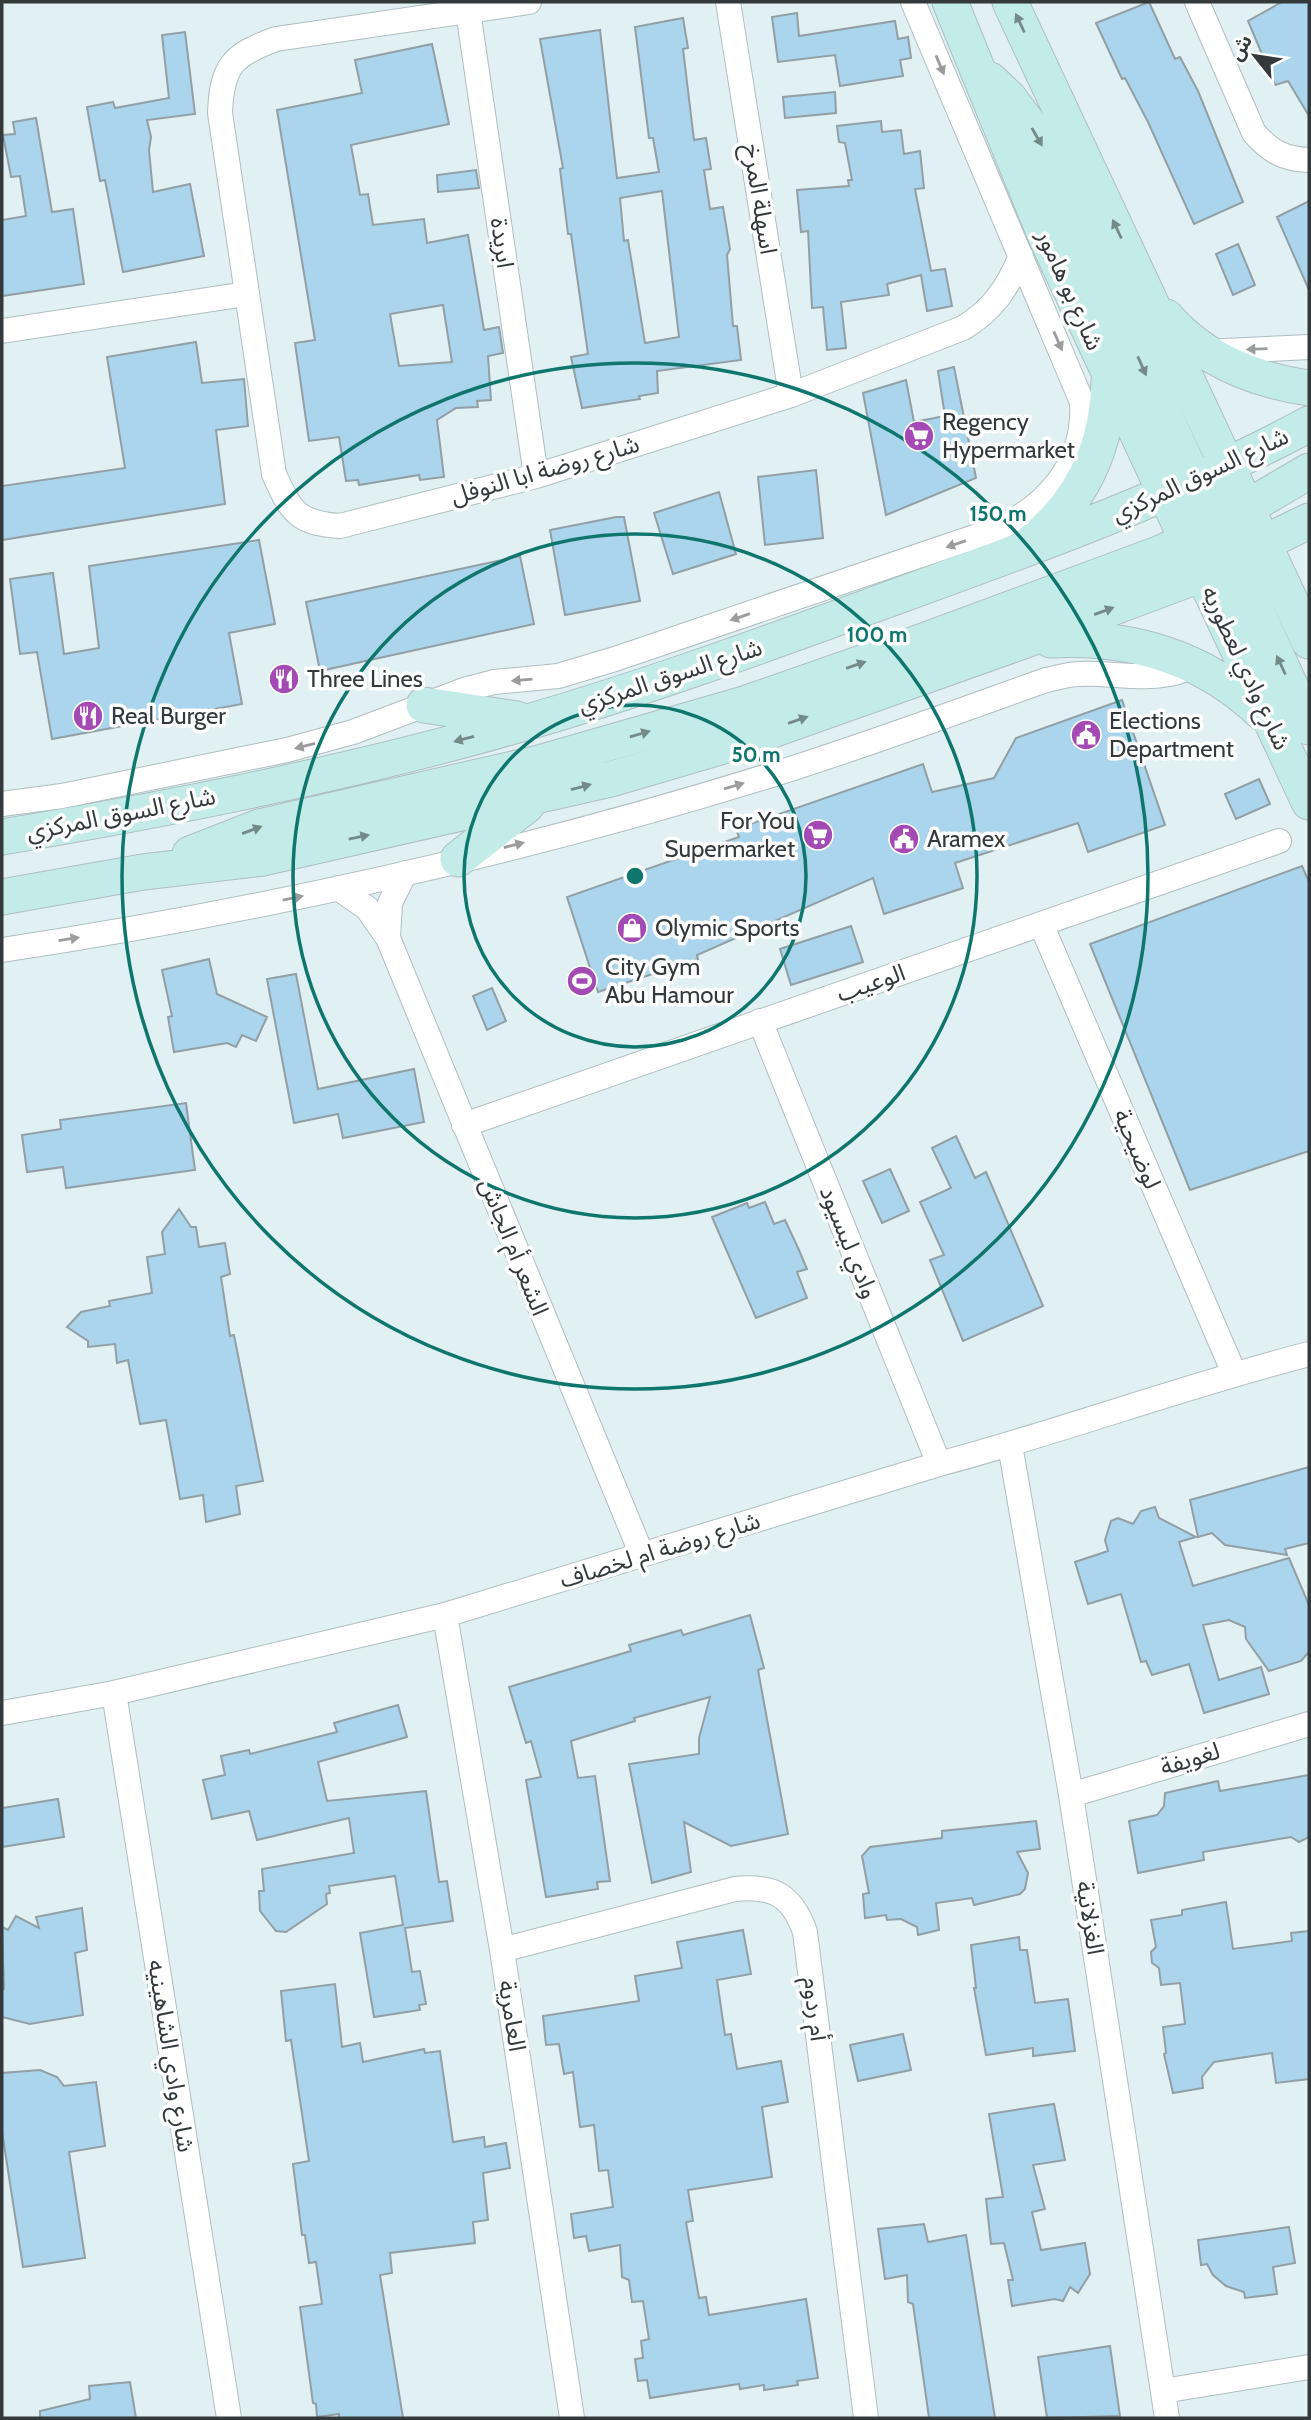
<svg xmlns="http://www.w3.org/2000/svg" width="1311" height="2420" viewBox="0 0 1311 2420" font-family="Cabin,'Noto Sans Arabic',sans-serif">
<rect width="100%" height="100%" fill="#e0f0f3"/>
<path fill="#aad5ec" stroke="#929fa5" stroke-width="2" fill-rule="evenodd" d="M1149 2 1175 59 1180 57 1198 91 1243 202 1194 224 1148 122 1125 78 1122 79 1096 23Z
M1282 2H1309V116L1288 81 1275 85 1248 21Z
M797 13 799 36 895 21 898 39 908 37 911 58 900 60 903 76 840 86 835 55 778 62 772 17Z
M683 18 688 48 683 49 694 140 706 138 711 169 704 170 710 209 723 207 730 249 727 255 733 326H737L741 360 657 371 658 393 639 396 640 399 582 408 571 357 588 354 571 234H568L560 169 563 168 540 39 600 30 617 178 659 172 653 138H649L635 27ZM662 191 679 337 645 343 628 240 624 241 620 198Z
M185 32 195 114 147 120 151 137 149 150 153 192 190 184 204 256 123 272 105 180 100 181 87 107 113 102 115 108 169 98 162 35Z
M432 44 449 124 351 145 360 195 368 194 373 225 424 219 427 243 468 235 484 330 499 327 503 353 488 356 491 400 477 401 478 407 456 408 437 420 444 477 420 480 419 475 359 485 358 480 346 481 339 437 309 441 295 343 315 340 277 110 362 93 355 60ZM443 305 452 362 399 366 390 314Z
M835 92 836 113 785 118 783 97Z
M36 118 52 212 73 209 84 284 2 296V220L26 216 20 176 11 177 3 135 15 134 13 122Z
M881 121 882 132 901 130 904 154 920 151 924 188 915 189 931 271 945 269 952 306 927 311 921 275 887 284 889 295 841 302 846 348 827 350 823 307 812 308 808 231 801 232 797 190 849 186 848 180H852L845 143 839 142 837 126Z
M476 170 479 188 438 192 437 175Z
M1309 201V290L1277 217Z
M1238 244 1255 285 1233 295 1216 254Z
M196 342 202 383 244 379 248 426 216 430 225 504 2 540V486L125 468 107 357Z
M954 367 976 478 886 515 863 393 906 380 914 422 945 416 938 371Z
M816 470 823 538 765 545 758 477Z
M719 492 736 554 673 574 654 513Z
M616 517H624L640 601 565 615 550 530Z
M259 540 275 624 229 633 242 704 52 739 37 652 20 654 10 579 53 573 64 654 99 648 89 566Z
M520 556 534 624 320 671 306 602Z
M1122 700 1165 825 1088 852 1078 823 955 863 963 888 884 914 873 878 697 955 698 959 598 992 567 897 739 837 736 829 923 764 932 792 994 778 1016 738Z
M1259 779 1270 804 1236 819 1225 794Z
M1302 866 1309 882V1151L1190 1190 1090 944Z
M851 926 863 962 791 985 780 949Z
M209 959 217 994 267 1017 256 1041 242 1035 236 1047 227 1043 174 1052 168 1017 172 1016 162 970Z
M296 974 318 1089 414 1069 424 1122 343 1138 338 1114 294 1123 267 979Z
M492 988 506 1021 487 1030 473 996Z
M186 1103 195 1170 66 1188 63 1167 27 1172 22 1135 61 1129 60 1120Z
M956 1136 975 1178 986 1172 1043 1306 963 1341 930 1260 944 1255 920 1202 951 1188 932 1148Z
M890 1169 909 1211 882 1223 863 1181Z
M765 1202 774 1224 785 1220 799 1250 807 1269 797 1272 807 1298 756 1318 712 1217 747 1203 749 1208Z
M179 1209 191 1227H196L199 1247 225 1243 230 1274 221 1277 230 1336 234 1335 263 1481 236 1486 240 1514 206 1522 203 1495 180 1499 166 1420 140 1424 128 1360 117 1363 115 1344 88 1347V1341L67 1327 81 1312 110 1306 109 1301 152 1293 147 1257 165 1254 162 1232Z
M1309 1467V1543L1285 1549 1287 1555 1225 1545 1212 1533 1198 1537 1190 1500Z
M1155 1507 1159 1518 1196 1537 1179 1542 1193 1586 1289 1558 1309 1605V1652L1301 1661 1269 1671 1246 1639 1245 1627 1229 1620 1203 1625 1219 1680 1261 1667 1269 1694 1204 1713 1189 1664 1152 1675 1146 1661 1141 1662 1121 1594 1088 1604 1075 1562 1108 1551 1105 1540 1111 1521 1118 1518 1133 1524 1141 1511Z
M750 1615 764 1668 758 1670 788 1834 731 1846 684 1822 691 1872 652 1883 629 1764 699 1754V1738L710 1697 634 1718 635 1721 571 1741 578 1778 595 1776 610 1881 597 1882 598 1889 546 1897 526 1780 541 1777 531 1741 526 1743 509 1687 631 1651 629 1645 681 1630 683 1635Z
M398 1705 407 1737 318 1762 327 1801 426 1791 439 1882 447 1881 453 1921 405 1928 412 1972 420 1971 426 2004 419 2005 420 2010 374 2017 360 1933 403 1925 395 1876 329 1886 330 1893 326 1894 327 1904 286 1932 276 1931 260 1911 259 1891H264L262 1869 354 1853 349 1818 257 1840 249 1811 212 1819 203 1780 225 1775 221 1756 249 1750 250 1754 337 1732 334 1723Z
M1309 1775V1837L1299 1842 1291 1837 1203 1852 1204 1860 1138 1873 1129 1821 1157 1815 1164 1806 1165 1793 1218 1781 1220 1791Z
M58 1799 64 1837 2 1847V1808Z
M1036 1821 1040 1849 1017 1852 1028 1873 1025 1889 1020 1894 974 1905 972 1898 936 1903 939 1930 918 1935 917 1927 901 1919 887 1920 886 1915 865 1918 863 1894 869 1893 862 1856 870 1847 942 1838V1831Z
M1226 1902 1233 1949 1292 1941 1291 1933 1309 1931V2079L1276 2083 1272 2053 1214 2062 1202 2077 1203 2088 1173 2093 1164 2054 1166 2053 1163 2027 1185 2024 1180 1983 1161 1985 1159 1968 1152 1963 1151 1952 1156 1947 1151 1920 1182 1915V1910Z
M82 1908 87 1950 75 1953 83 2015 30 2024 2 2017V1990L4 1989 2 1927 8 1930 16 1916 39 1928 36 1917Z
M743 1930 751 1974 717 1980 725 2035 731 2034 737 2069 781 2061 788 2102 762 2107 772 2177 688 2190 693 2221 686 2222 699 2298 706 2297 709 2315 806 2299 818 2378 797 2381 798 2385 764 2390V2385L740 2389 739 2384 650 2398 647 2380 638 2381 635 2359 643 2358 641 2341 649 2339 643 2301 632 2302 629 2280 622 2277 620 2245 589 2251 586 2236 574 2238 571 2214 613 2207 608 2170 599 2171 594 2125 580 2127 573 2072 564 2074 559 2044 546 2045 543 2016 639 2001 635 1976 682 1968 677 1942Z
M1019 1937 1020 1950H1027L1035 2003 1068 1999 1075 2051 1033 2056V2048L986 2055 974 1988H976L971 1945Z
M335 1984 342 2047 360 2043 363 2062 424 2049 425 2053 440 2051 453 2142 484 2137 485 2147 506 2143 510 2168 483 2173 488 2220 473 2222 475 2243 390 2253 392 2273 380 2275 403 2418H339V2414L317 2417 316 2404 313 2403 300 2307 322 2304 316 2262 309 2263 305 2235H302L293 2164 309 2161 291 2040 286 2041 281 1991Z
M903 2034 911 2070 858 2081 850 2045Z
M40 2070 57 2077 64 2086 96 2082 105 2146 69 2152 85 2258 23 2267 2 2132V2073Z
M1054 2104 1065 2160 1033 2165 1045 2209 1032 2212 1041 2250 1085 2243 1090 2274 1078 2293 1070 2287 1063 2301 1055 2299 1012 2306 1008 2280H1013L1004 2243 991 2244 986 2199 1003 2197 989 2114Z
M924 2224 928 2242 966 2235 995 2418H929L913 2304 908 2302 907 2275 885 2279 878 2229Z
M1289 2227 1295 2263 1273 2267 1277 2294 1245 2298 1244 2292 1226 2286 1213 2275 1207 2264 1201 2265 1198 2240Z
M1110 2346 1120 2416 1047 2418 1038 2357Z
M130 2382 136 2418H40V2411L90 2399 89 2386Z"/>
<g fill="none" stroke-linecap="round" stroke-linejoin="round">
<g stroke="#afbec1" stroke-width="26">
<path id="street" d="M529 2 276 39C232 55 222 66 220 113L274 474C291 512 297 523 340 526L536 476 791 395 963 328C993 310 1008 287 1021 256
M728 2 791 395
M1197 2 1254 133C1271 152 1284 159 1309 160
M468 11 536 476
M2 331 246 294
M1205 352 1309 347
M2 804 62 796 287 750 353 732 467 689 494 682 558 676 615 659 989 532C1045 510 1086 465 1082 402L913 2
M338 888 367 908 388 938 642 1555
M1041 924 1234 1373
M388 938 390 903 405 873
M2 950C266 910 529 851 784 771 872 743 959 711 1046 680 1057 678 1068 674 1079 674 1116 672 1160 685 1194 665
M760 1021 939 1464
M464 1125 1279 841
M1010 1445 1071 1795 1167 2418
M445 1615 502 1950 572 2418
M114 1693 229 2418
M2 1713 114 1693 445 1615 939 1464C1063 1431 1184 1386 1309 1354
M1071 1795 1309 1724
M502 1950 735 1889C773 1885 792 1895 805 1932L866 2418
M1163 2391 1309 2367"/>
</g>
<g stroke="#afbec1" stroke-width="37">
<path id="secondary" d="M950 2 1046 237 1309 802
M1010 2 1309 641
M990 80 1009 98 1039 138 1204 502
M1166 317C1204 360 1253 380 1309 388
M1226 520 1309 471
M1223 538 1309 727
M1033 541C1083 500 1108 444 1109 380
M1051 640C1130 636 1204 657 1262 713
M424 705 517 719
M2 837C179 807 356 772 528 722 652 686 774 641 895 597 1036 546 1177 495 1309 424
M190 854 259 827 539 763 744 704 899 650 1161 553 1205 532 1224 517 1232 496 1227 466
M458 859 527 805
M2 897 143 872 263 858 611 779 747 739 1023 641 1189 579 1309 521"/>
</g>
<use href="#street" stroke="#fff" stroke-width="24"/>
<use href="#secondary" stroke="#c3ece8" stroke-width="35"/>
</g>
<defs><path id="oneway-solid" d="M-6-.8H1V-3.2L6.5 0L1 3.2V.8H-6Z" transform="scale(1.75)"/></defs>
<g fill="#748a89">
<use href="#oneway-solid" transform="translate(1020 23) rotate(-115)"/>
<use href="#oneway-solid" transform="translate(1037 137) rotate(60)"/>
<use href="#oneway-solid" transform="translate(1117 229) rotate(-115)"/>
<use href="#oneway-solid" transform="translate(1142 366) rotate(66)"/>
<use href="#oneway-solid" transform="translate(1104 611) rotate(-20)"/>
<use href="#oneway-solid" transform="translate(856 665) rotate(-19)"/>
<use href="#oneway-solid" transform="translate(1281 665) rotate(-115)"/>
<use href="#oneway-solid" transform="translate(798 720) rotate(-19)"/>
<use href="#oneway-solid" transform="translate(640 734) rotate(-16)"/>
<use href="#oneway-solid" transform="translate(464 739) rotate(165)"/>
<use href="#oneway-solid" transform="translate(581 787) rotate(-15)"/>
<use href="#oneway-solid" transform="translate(252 830) rotate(-20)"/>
<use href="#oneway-solid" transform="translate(359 837) rotate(-12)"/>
</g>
<g fill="#9a9c9d">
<use href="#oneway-solid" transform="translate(940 65) rotate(67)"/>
<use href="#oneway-solid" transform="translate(1058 341) rotate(66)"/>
<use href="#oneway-solid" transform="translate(1257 349) rotate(178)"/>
<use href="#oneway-solid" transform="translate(956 544) rotate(161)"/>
<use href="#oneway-solid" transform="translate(740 617) rotate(161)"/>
<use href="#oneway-solid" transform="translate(522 680) rotate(175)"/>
<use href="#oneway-solid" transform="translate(305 746) rotate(166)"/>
<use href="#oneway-solid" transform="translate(734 786) rotate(-16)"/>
<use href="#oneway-solid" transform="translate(514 845) rotate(-14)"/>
<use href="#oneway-solid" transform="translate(293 898) rotate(-12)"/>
<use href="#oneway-solid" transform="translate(69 939) rotate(-9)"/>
</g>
<g fill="none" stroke="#0f766e" stroke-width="3.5">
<circle cx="635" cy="876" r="171"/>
<circle cx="635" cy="876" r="342"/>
<circle cx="635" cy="876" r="513"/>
</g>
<defs>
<g id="supermarket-disc" transform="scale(1.575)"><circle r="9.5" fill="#a44ab5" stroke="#fff"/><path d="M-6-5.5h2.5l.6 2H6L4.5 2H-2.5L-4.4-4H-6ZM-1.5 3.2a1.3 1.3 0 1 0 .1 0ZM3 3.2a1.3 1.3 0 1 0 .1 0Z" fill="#fff"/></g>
<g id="restaurant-disc" transform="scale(1.575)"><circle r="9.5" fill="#a44ab5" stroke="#fff"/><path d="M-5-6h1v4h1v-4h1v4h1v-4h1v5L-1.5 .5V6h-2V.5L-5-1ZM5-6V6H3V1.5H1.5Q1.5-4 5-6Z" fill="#fff"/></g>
<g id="civic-disc" transform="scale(1.575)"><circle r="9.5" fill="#a44ab5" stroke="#fff"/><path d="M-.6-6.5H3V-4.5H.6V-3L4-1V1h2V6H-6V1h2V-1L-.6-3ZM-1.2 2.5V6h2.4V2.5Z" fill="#fff"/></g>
<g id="shop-disc" transform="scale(1.575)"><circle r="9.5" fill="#a44ab5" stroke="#fff"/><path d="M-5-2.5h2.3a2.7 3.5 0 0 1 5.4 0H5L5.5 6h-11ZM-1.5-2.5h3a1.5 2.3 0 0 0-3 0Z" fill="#fff"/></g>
<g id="stadium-disc" transform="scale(1.575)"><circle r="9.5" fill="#a44ab5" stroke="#fff"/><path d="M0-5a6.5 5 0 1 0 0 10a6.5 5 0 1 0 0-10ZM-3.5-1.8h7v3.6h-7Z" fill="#fff"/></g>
</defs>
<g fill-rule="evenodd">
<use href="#supermarket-disc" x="919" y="436"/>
<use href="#restaurant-disc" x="284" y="679"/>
<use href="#restaurant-disc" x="88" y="716"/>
<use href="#civic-disc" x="1086" y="735"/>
<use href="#supermarket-disc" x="818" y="835"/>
<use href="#civic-disc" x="904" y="839"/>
<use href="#shop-disc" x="632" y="928"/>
<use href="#stadium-disc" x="582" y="981"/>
</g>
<g text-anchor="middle" stroke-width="7" stroke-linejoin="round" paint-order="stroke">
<g font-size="24" fill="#343a3b" stroke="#fff">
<text transform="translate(760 199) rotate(81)" y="8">اسهلة المرخ</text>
<text transform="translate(502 243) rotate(82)" y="8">ابريدة</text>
<text transform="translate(1070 290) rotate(66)" y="8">شارع بو هامور</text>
<text transform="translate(545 470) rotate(-16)" y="8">شارع روضة ابا النوفل</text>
<text transform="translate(1200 475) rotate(-25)" y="8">شارع السوق المركزي</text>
<text transform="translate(1246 668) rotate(65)" y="8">شارع وادي لعطوريه</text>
<text transform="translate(670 676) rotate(-18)" y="8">شارع السوق المركزي</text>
<text transform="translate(121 814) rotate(-11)" y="8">شارع السوق المركزي</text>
<text transform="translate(871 983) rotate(-19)" y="8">الوعيب</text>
<text transform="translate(1137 1149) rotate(67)" y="8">لوضيحية</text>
<text transform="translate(849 1242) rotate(68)" y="8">وادي ليسيود</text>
<text transform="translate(514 1247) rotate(68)" y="8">الشعر أم الجاش</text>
<text transform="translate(660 1550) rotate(-17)" y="8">شارع روضة ام لخصاف</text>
<text transform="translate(1190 1759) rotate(-17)" y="8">لغويفة</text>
<text transform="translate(1090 1918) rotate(81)" y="8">الغزلانية</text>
<text transform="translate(815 2009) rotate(83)" y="8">أم ردوم</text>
<text transform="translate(512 2016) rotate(81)" y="8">العامرية</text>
<text transform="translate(171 2056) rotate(81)" y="8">شارع وادي الشاهينيه</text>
</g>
<g font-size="24" fill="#343a3b" stroke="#fff" text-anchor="start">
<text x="942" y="430">Regency<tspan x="942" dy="28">Hypermarket</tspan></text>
<text x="307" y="687">Three Lines</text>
<text x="111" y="724">Real Burger</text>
<text x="1109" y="729">Elections<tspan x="1109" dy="28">Department</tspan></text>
<text x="795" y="829" text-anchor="end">For You<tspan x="795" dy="28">Supermarket</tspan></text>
<text x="927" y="847">Aramex</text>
<text x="655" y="936">Olymic Sports</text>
<text x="605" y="975">City Gym<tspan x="605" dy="28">Abu Hamour</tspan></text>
</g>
</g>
<circle cx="635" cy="876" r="10" fill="#0f766e" stroke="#fff" stroke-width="3.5"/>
<g font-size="21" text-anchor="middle" font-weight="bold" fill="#0f766e" stroke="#fff" stroke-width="7" stroke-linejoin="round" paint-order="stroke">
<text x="998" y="521">150 m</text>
<text x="877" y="642">100 m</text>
<text x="756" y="762">50 m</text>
</g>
<rect width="1311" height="2420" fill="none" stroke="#343a3b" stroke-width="7"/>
<g transform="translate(1255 56) rotate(300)" stroke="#ffffff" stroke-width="5" paint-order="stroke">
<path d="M0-5L12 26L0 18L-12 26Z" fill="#343a3b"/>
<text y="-10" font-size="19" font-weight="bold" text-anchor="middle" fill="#343a3b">ش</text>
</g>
</svg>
